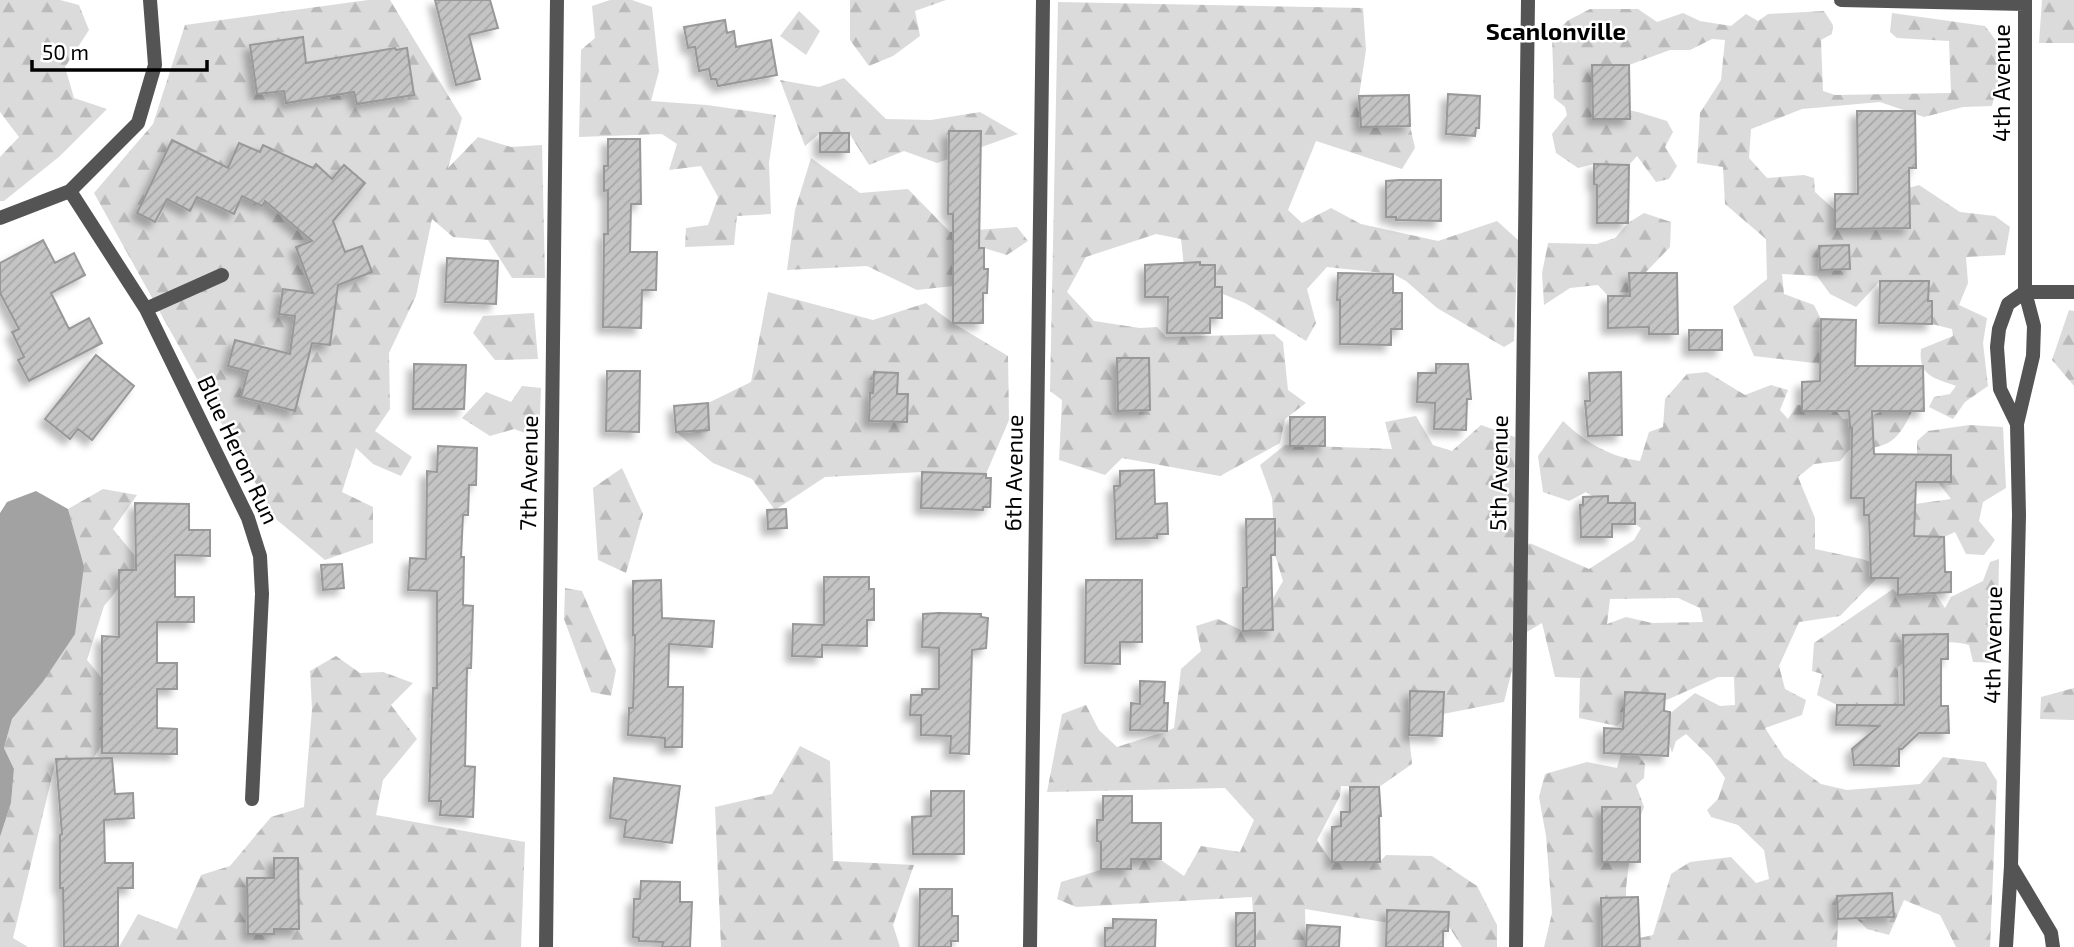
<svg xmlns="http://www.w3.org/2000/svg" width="2074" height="947" viewBox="0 0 2074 947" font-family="'Exo 2',sans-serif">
<defs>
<pattern id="forest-firs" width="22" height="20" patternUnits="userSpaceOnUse" patternTransform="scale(1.75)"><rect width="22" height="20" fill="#dbdbdb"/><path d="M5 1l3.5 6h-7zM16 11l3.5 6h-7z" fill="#bababa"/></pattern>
<pattern id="building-hatch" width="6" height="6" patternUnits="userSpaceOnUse" patternTransform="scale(1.75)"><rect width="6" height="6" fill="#c4c4c4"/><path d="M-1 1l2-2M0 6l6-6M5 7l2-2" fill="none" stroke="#a7a7a7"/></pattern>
<filter id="shadow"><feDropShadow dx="-6" dy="6" stdDeviation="3.5" flood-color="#0004"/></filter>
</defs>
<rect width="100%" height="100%" fill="#fff"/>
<path fill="url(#forest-firs)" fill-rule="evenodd" d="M0 0H60L79 5 89 30 65 67 74 98 107 109 60 156 4 201H0V157L19 137 0 112Z
M368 0H390L462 118 448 168 478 137 511 147 542 145 545 278H512L488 240 453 237 432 219 416 296 389 353 390 409 375 431 412 457 401 476 373 464 356 448 342 492 373 507V543L325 560 277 520 238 453 94 193 153 124 185 25Z
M610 0H632L652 7 659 71 651 101 707 105 776 115 769 163 771 214 737 216 734 245 685 247 686 228 708 225 718 197 701 166 669 170 677 144 662 134 579 137 581 50 595 38 592 6Z
M850 0H946L915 11 920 36 893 56 869 66 850 40Z
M2042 0H2074V43H2039Z
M1058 2 1363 8 1366 50 1359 96 1361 127 1410 126 1415 148 1402 169 1316 141 1288 210 1302 223 1331 208 1361 224 1438 241 1497 221 1518 240 1514 341 1504 347 1437 308 1406 281 1393 274 1327 267 1307 289 1316 323 1306 341 1245 303 1223 294 1184 267 1181 239 1156 234 1086 257 1067 292 1094 321 1140 328 1157 327 1166 337 1274 334 1283 342 1288 390 1306 403 1285 419 1280 443 1220 476 1122 458 1105 475 1059 460 1062 400 1050 391Z
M1590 9H1638L1657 22 1683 13 1700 21 1731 26 1746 14 1758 21 1768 14 1824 11 1833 25 1832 34 1821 40 1823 91 1835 95 1951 93 1949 41 1897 38 1890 32 1892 13 1985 26 2000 46 1998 81 1992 106 1963 107 1924 117 1880 102 1802 109 1751 129 1749 158 1767 178 1804 175 1814 178 1815 192 1835 210 1919 185 1960 212 1995 216 2010 227 2005 255 1966 257 1968 283 1959 305 1987 318 1983 343 1988 386 1965 402 1953 419 1929 407 1934 397 1950 394 1956 386C1934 378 1918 376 1921 349L1953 336 1952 329 1932 324 1933 302 1928 301V281H1880L1856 307 1830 294 1817 276 1782 274 1784 294 1814 305 1821 319 1820 341 1844 344 1839 366 1754 356 1733 307 1767 279 1766 239 1725 204 1723 167 1697 163 1700 113 1721 80 1725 40 1712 39 1690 50H1670L1629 65 1593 93 1612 107 1638 112 1667 121 1673 132 1665 147 1677 166 1669 179 1656 182 1637 156 1629 165 1594 164 1578 168 1556 153 1552 134 1567 115 1565 107 1554 98 1552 36 1567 21Z
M799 11 820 31 806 55 780 36Z
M844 78 886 119 931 120 980 112 1018 134 937 163 904 151 869 165 849 133H820L805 146 780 80 819 87Z
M811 158 860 193 908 189 950 232 1017 227 1028 241 1007 255 984 248H953V286L917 290 867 266 787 270 795 210Z
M1644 213 1671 222 1670 247 1645 273H1630V296H1608L1598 285 1570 288 1544 305 1542 273 1548 243 1597 244 1615 238 1628 223Z
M768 292 873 320 926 303 953 323 1008 356 1009 420 986 474 922 472 825 477 775 510 752 479 713 463 676 432 709 430 708 403 751 382Z
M2069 310 2074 311V386L2052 360Z
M534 313 538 359 495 360 473 333 483 316Z
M1707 372 1745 395 1771 385 1788 390 1780 410 1788 419 1797 405 1829 403 1843 419 1867 418 1902 402 1912 411C1896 446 1885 448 1849 450L1840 461 1814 464 1798 477 1815 518V549L1862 559 1887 568 1840 616 1799 622 1779 666 1785 689 1806 700 1802 715 1765 728 1784 757 1821 784 1847 790 1920 784 1943 757 1985 762 1997 781 1990 947H1956L1940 915 1904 900 1889 935 1867 929 1856 918 1838 919 1837 947H1544L1552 913 1546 836 1539 797 1545 774 1587 762 1617 768 1621 754 1634 750 1645 764 1644 778 1636 785 1644 807 1632 838 1626 888V941L1653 935 1671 874 1690 862 1731 857 1756 883 1769 879 1764 850 1738 825 1711 817 1707 810 1718 799 1725 778 1711 758 1686 734 1676 741 1672 753 1662 720 1695 693 1720 706 1735 705 1734 677H1718L1669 699 1636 707 1617 726 1579 718 1580 678 1555 677 1542 623 1512 641V670L1504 702 1443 714V692L1410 691 1409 735 1412 764 1379 787 1341 786 1340 796 1317 840 1332 862H1380L1386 855 1432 856 1477 886 1497 925V947H1462L1446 922H1383L1305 909 1306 947H1255L1252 897 1076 907 1057 899 1061 882 1133 860H1161L1184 876 1201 846 1240 852 1254 820 1225 788 1047 792 1062 714 1086 705 1099 730 1117 747 1167 731 1174 728 1181 669 1201 651 1196 626 1218 619 1243 631 1273 630 1272 600 1283 581 1275 555 1272 498 1260 465 1285 445 1392 449 1385 422 1416 416 1433 445 1452 451 1481 425 1515 437 1514 542 1532 544 1589 569 1634 540 1641 528 1586 492 1569 501 1543 492 1538 456 1563 421C1585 442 1610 457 1640 461L1649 432 1663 427 1665 399 1687 374ZM1678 598 1700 608 1703 622 1652 623 1626 617 1607 624 1610 599Z
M522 386 541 388 539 438 514 429 490 436 462 418 486 392 511 402Z
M1969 425 2003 427 2006 488 1983 502 1979 521 1995 540 1984 555 1966 554 1955 532 1944 537 1908 536 1915 504 1951 499 1917 455V441L1928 431Z
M622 468 643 514 626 573 598 560 593 488Z
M103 489 137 495 113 529 140 562 104 606 87 660 104 681 118 720 89 765 56 760 13 938 28 947H0V837L11 803 14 769 4 748 12 719 42 683 84 566 68 509Z
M1999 559 1997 663 1973 662 1969 645C1940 637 1920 648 1898 667L1899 705H1837L1817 695 1822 674 1812 671 1814 643 1893 589 1899 595 1935 593 1945 608 1951 597 1983 581 1990 562Z
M565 588 582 591 616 670 611 696 591 692 564 619Z
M336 656 360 673 383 672 413 683 391 705 417 739 383 780 376 815 525 842 521 947H119L138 914 177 929 201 875 230 866 271 817 304 807 312 709 310 671Z
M2074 688V720L2040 719 2041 697Z
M800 746 830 761 833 861 914 865 893 925 900 947H721L715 807 772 794Z"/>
<path fill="#a2a2a2" d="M36 491 68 509 84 566 75 634 42 683 12 719 4 748 14 769 11 803 0 837V513L7 502Z"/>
<path fill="url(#building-hatch)" stroke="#989898" stroke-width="2" filter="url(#shadow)" d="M435 0H490L498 28 469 35 480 79 456 85Z
M725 20 727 33 734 31 736 47 771 40 777 75 718 86 716 79H711L709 69 699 71 695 47 688 48 684 27Z
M303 37 306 63 395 48 396 50 407 48 414 95 357 104 354 92 286 103 284 91 257 94 250 45Z
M1592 65H1629L1630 119H1593Z
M1448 94 1480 96 1479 128H1476L1475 136 1446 134Z
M1409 95 1410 126 1361 127 1359 96Z
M1857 111H1915L1916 168H1909L1910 228 1835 229V194H1858Z
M949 131H981L979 248H984V269H988L987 293H983V323H953V214H948Z
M820 133H849V152H820Z
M608 139H640L641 204H631L630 252H657L656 290H642L641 328 603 327 604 234H608V190L604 191V166H608Z
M172 140 228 168 239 143 260 152 263 145 313 168 316 164 332 179 344 165 365 183 333 221 345 252 362 246 372 272 338 285 330 345 312 343 295 411 241 397 248 371 228 366 235 340 290 354 295 316 279 314 283 289 313 293 296 247 312 241 265 201 262 206 242 196 234 214 197 197 190 211 167 199 155 222 137 213Z
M1594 164 1629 165 1628 223H1597V185L1594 184Z
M1399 180H1441V221L1396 220V217H1386V181Z
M43 240 55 263 74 253 85 275 51 293 69 329 89 318 102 343 29 381 18 360 24 357 12 332 19 329 0 293V263Z
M1849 245 1850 269 1820 270 1819 246Z
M447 258 498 261 496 304 445 302Z
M1200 262V265H1215V287H1222V318H1210V333H1167L1168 297H1145V265Z
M1338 273 1393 274V293H1402V329H1391V345L1340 344V300H1337Z
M1629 273H1677L1678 334H1649V327L1608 328V296H1630Z
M1880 281H1929L1928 301H1932V324L1879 323Z
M1821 319 1856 320 1855 366H1923L1924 411H1872L1874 454 1951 455V482H1916L1914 536 1944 537 1945 572H1951V592L1898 595V578H1871L1869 515H1864V498H1851L1852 428H1850L1849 411H1802V382L1820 381Z
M1689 330H1722V350H1689Z
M96 355 134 386 92 440 78 429 70 439 45 419Z
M1117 358H1149L1150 410 1118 411Z
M414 364 466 365 464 409H413Z
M1436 364H1468L1471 399H1467L1466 430 1434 429 1435 403 1417 402 1418 373H1436Z
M607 371H640L639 432 606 431Z
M874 372 898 373 897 394H908L907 422 869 421 870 393H873Z
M1621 372 1622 435 1588 436 1585 401H1590L1589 373Z
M708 403 709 430 676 432 674 406Z
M1290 417H1325V446H1290Z
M438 446 477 448 476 485H469L468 515H463L461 557H464L463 605 473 606 471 668H467L465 766 475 767 473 817 440 815 441 801H429L433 688H437V591L408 590 410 558 426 559 427 471 437 472Z
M1154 470 1155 504 1167 503 1168 534H1157V538L1116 539 1114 486H1120V471Z
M922 472 986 474V478H991L990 507H983V510L921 508Z
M1608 496V503H1635V524H1612V537H1581L1580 505H1583V497Z
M135 503 189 504V530H210V556L175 555V597H194V622H157V663H177V689H157V728L177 729V754L102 753V636L119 637V570H136Z
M786 509 787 528 768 529 767 510Z
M1246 519H1275V555H1271L1273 630 1243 631V588L1247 587Z
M342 564 344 588 323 590 321 565Z
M824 577H869V589H874V620H867V646L822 645V657L792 656 793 624 824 625Z
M661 580 662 618 714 621 712 647 669 644 668 687H683L682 747H665V738L628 735 629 708H633L635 635H633V581Z
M1086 580H1142V642H1120V664L1085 663Z
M939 613 981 614V617L988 618 986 648 972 650 969 754 950 753 951 736 921 735V715H910L911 695H922V689H939V648L922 647 923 614Z
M1948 634V659H1941V706H1948L1949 733H1919L1902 749H1899V766L1854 765 1852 749 1879 726 1836 725 1837 705H1904L1903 635Z
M1140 681 1165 682 1164 703H1168L1167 731 1130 730 1131 703 1140 704Z
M1410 691 1444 692 1442 736 1409 735Z
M1625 692 1665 694 1664 711 1670 712 1668 756 1604 753V728L1623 729Z
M112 758 115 794 133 793 134 818 104 820 105 863H133V888H118V947H64L63 888H60V835L62 834 56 759Z
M614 778 680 786 672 843 624 837 626 820 610 818Z
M1350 787H1379L1381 816H1379L1380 862H1332V827L1341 826V812H1350Z
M931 791H964V854H913L912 817 931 816Z
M1103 796H1132V823H1161V859H1131V869H1101V842L1097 841V820H1103Z
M1602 807H1640V862H1602Z
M274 858H298L299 929H274V934H248L247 878H274Z
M641 881 680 882V902H692L690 947H662L663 942 639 941V938L633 937 634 899H640Z
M920 889H952V916H958V941H951V947H919Z
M1892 893 1894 917 1838 919 1837 896Z
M1638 897 1640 947H1602L1601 898Z
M1387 910 1449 912 1448 931H1443V947H1386Z
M1236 913H1255V947H1236Z
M1113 919 1156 920 1155 947H1105V928H1113Z
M1307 925 1340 927 1339 947H1306Z"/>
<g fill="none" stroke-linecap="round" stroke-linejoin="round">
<path stroke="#545454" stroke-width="14" d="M1841 0 2025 4
M70 191 146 309 248 518 260 556 262 594 252 799
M0 218 70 191 138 123 155 65 150 0
M2025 292H2074
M146 309 222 275
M2017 424 2000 389 1997 347 1999 329 2008 304 2025 292
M2011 866 2051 933 2053 947
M546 947 557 0
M1030 947 1043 0
M1516 947 1528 0
M2006 947 2011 866 2019 515 2017 424 2033 356 2034 326 2025 292V0"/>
</g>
<g text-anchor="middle" stroke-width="5" stroke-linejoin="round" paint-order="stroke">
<g font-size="23" fill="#000" stroke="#fff">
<text transform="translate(2002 83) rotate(-90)" y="8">4th Avenue</text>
<text transform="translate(238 450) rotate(65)" y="8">Blue Heron Run</text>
<text transform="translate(529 473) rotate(-89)" y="8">7th Avenue</text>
<text transform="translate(1014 473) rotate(-89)" y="8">6th Avenue</text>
<text transform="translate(1499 473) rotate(-89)" y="8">5th Avenue</text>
<text transform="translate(1993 645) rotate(-89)" y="8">4th Avenue</text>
</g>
<g font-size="24" font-weight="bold" fill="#000" stroke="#fff">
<text x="1556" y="40">Scanlonville</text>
</g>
</g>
<path d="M32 60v10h175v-10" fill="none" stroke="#000000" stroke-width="3.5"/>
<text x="42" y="60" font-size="21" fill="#000000" stroke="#ffffff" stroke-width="5" paint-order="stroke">50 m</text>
</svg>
